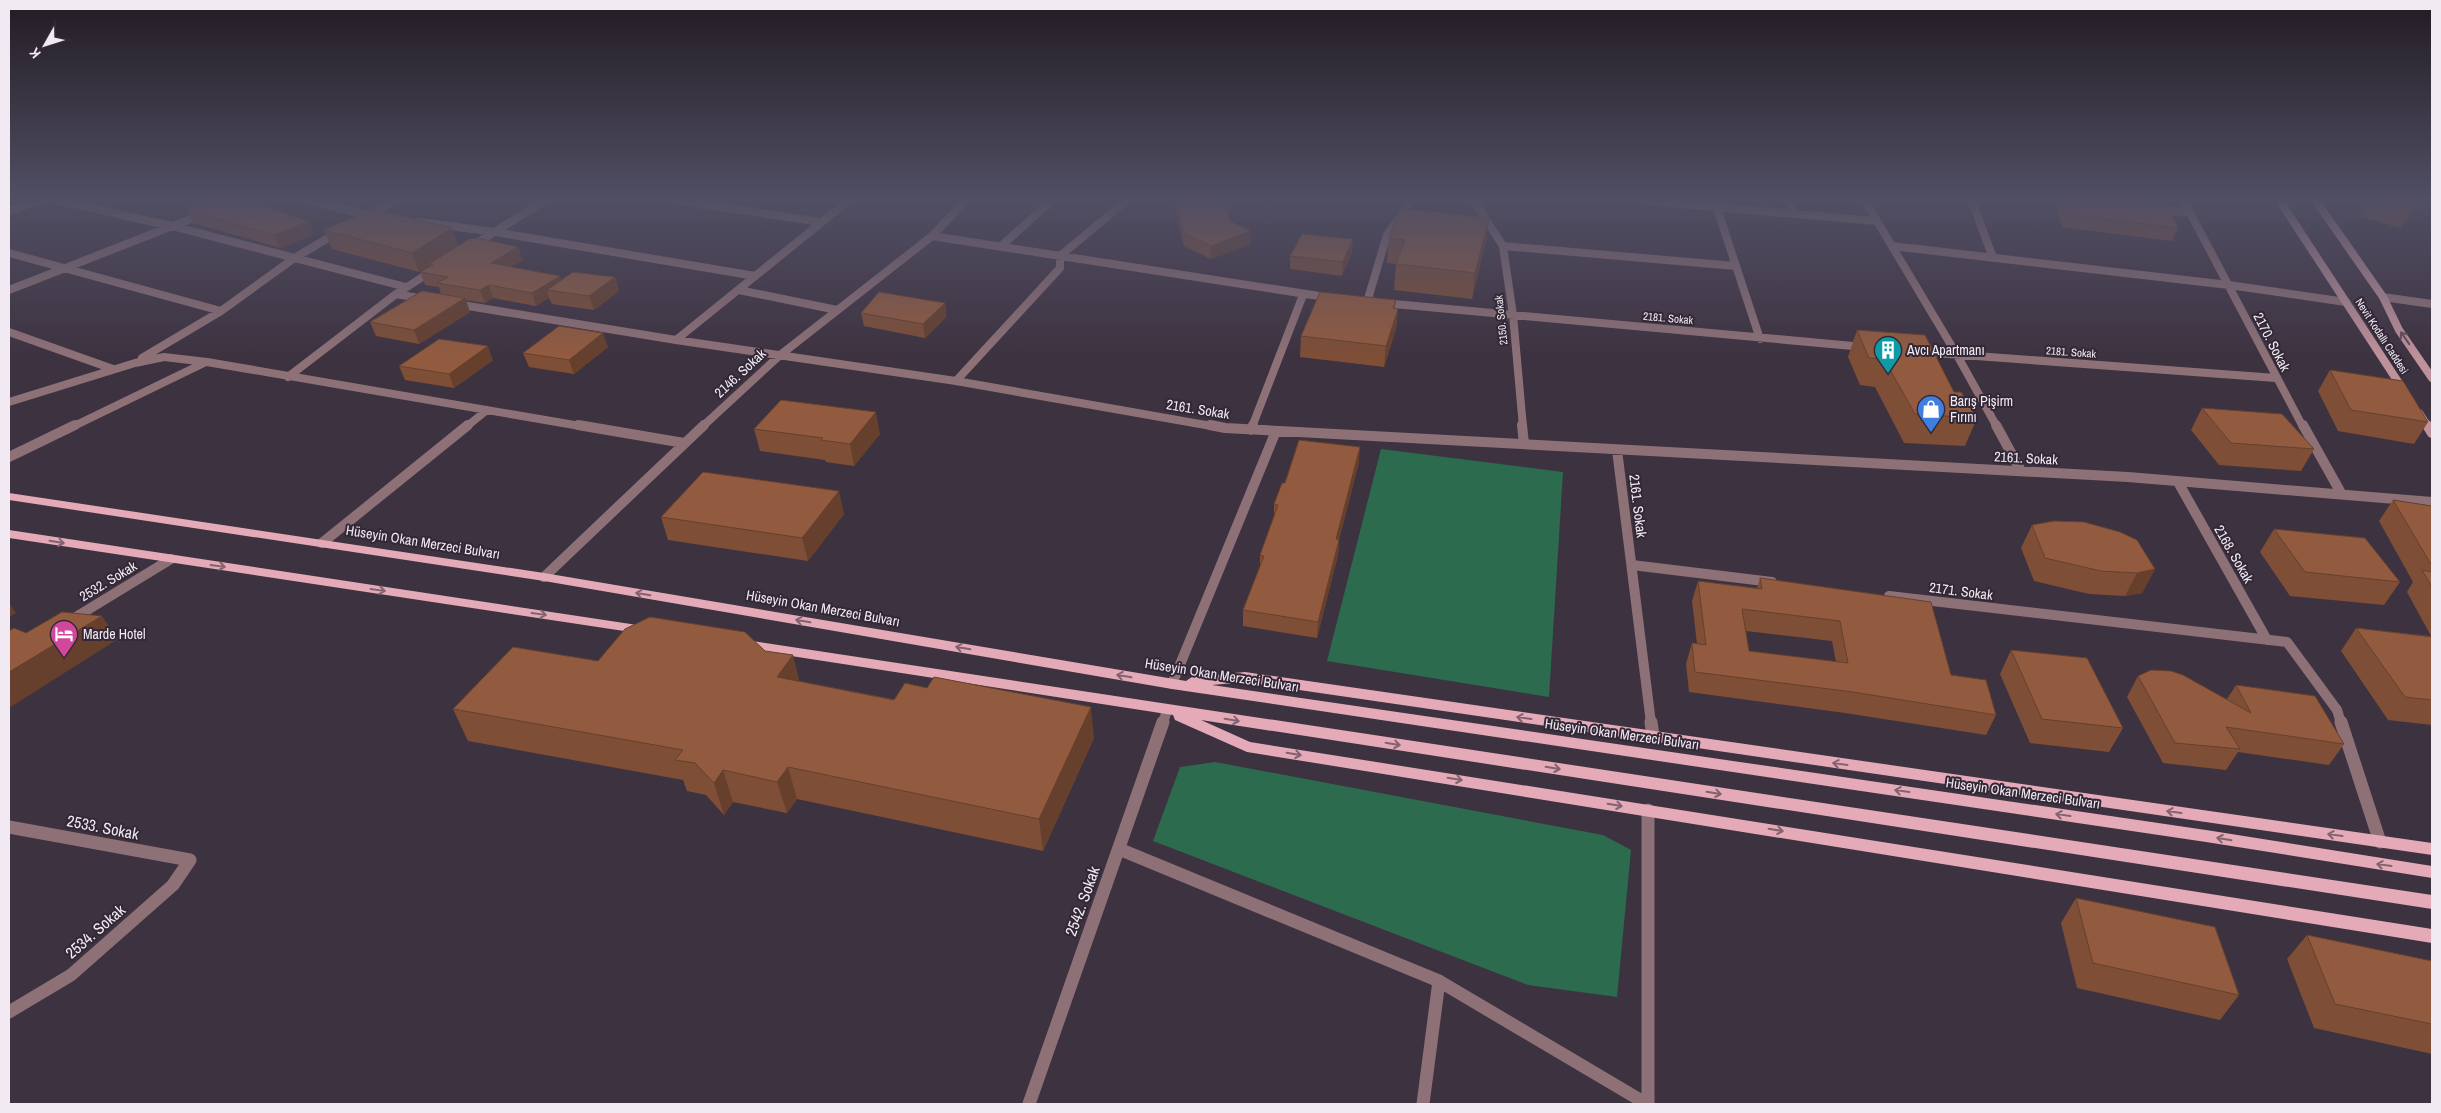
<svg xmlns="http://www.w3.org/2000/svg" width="2441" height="1113" viewBox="0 0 2441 1113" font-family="'Archivo Narrow',sans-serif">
<rect width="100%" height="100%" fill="#3d3240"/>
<path fill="#2c6b4e" d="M1381 449 1563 472 1549 697 1327 661Z
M1215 762 1603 835 1631 850 1617 997 1528 985 1153 841 1180 767Z"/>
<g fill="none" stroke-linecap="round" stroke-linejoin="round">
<path stroke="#8e7177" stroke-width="10" d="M2337 710 2341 723"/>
<path stroke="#8e7177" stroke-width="13" d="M2341 722 2380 842"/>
<path stroke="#8e7177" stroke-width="8" d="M60 201 172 226 406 287
M310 201 372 216
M682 201 821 222
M1474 201 1503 246 1513 315 1523 427
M1647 201 1876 221
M1788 201 1795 214
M1865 201 1957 355 1997 427
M1972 201 1993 258
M2184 201 2303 427
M1717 208 1760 339
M2157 209 2190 213
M9 211 39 201
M366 216 396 201
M419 222 495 232 755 276
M932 236 1332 298
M472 246 544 201
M1503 246 1736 266
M1892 246 2229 285 2346 302
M1000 247 1051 201
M9 253 221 311
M9 290 203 214
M739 290 837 310
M396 294 424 299
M2383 297 2432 304
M1367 302 1387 235 1411 201
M1383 303 1864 347
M456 304 676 340 956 381 1217 427
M9 332 113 369
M676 340 848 201
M1921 352 2276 378
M142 358 221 311 293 259 338 232
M288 377 396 294 432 271
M956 381 1060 268V256L1126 201
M9 402 135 363 164 357 207 362 586 427
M72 427 206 362
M466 427 487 410
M702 427 779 356 932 236 965 201
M1252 427 1303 295"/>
<path stroke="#8e7177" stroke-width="10" d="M578 425 684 443
M1210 425 1225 428 2128 477 2432 502
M1522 425 1524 444
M1996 425 2021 471
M2303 425 2341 493
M1251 430 1253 425
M1617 450 1651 723
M9 457 75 425
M2178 482 2267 640
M322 543 468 425
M1632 565 1772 582
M544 577 704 425
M1889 596 2287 642 2337 710
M71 620 171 559
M1172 684 1276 431
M1163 723 1167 710"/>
<path stroke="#8e7177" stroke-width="13" d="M1651 722 1653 736
M1648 810V1104
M9 827 190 860 173 885 71 975 9 1012
M1119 849 1439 981 1647 1104
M1029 1104 1163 722
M1423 1104 1439 981"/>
<path stroke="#be919b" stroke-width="8" d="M2280 201 2404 391
M2316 201 2383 297 2399 330 2432 378
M2419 413 2428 427"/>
<path stroke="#be919b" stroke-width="10" d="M2427 425 2432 433"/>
<path fill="#e4aab7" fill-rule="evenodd" d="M9 493 544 573 1186 681 1192 677 1245 672 2432 843V855L1245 682 1212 685 2206 830 2432 866V878L2206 842 1172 689 544 581 9 500Z
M9 530 644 626 651 630 644 634 9 538Z
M745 640 2432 895V909L1201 720 1250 742 2432 929V943L1247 752 1175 720 1173 715 740 648 738 645 740 642Z"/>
</g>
<path fill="#7e4e37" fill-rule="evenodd" d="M339 201H362L352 205Z
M1174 201H1224L1230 221 1251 244 1211 259 1184 246Z
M2057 201H2141L2178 228 2172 241 2062 227 2056 204Z
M2367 201H2423L2418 209 2400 228 2359 216Z
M187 210 315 234 280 248 193 223Z
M1489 218 1486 242 1472 299 1394 290 1396 264 1387 263 1389 238Z
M324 230 458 246 523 260 510 267 560 276 561 280 615 277 619 291 594 310 552 304 549 298 536 306 493 298 485 303 466 300 470 312 419 344 376 336 370 322 441 294 439 287 425 285 420 272 430 266V265L419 272 332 249Z
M1352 252 1342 276 1290 269V256Z
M1396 300 1395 308 1398 309 1396 329 1384 367 1300 357 1301 336Z
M945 303 946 317 925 338 864 326 861 313Z
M1857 330 1954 392 1977 418 1965 446 1904 443 1875 387 1860 385 1848 357Z
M608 347 574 374 529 367 523 353Z
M493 360 454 388 405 380 399 366Z
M2330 370 2428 422 2414 444 2338 431 2318 391Z
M2202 408 2314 449 2301 471 2219 465 2191 430Z
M754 429 880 434 854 466 826 462 825 460 760 451Z
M1359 462 1339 540 1338 555 1317 638 1243 626V610L1260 566V555L1274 516V504L1285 483Z
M2393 500 2432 506V725L2388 720 2341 651 2356 628 2431 636 2407 592 2413 582 2379 521Z
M844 514 808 561 668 540 661 517Z
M2032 525 2155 569 2142 593 2125 596 2089 594 2034 581 2021 548Z
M2274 529 2400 582 2384 605 2290 596 2260 552Z
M1760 578 1951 675 1996 715 1986 735 1845 713 1689 692 1686 664 1692 643 1697 644 1692 601 1698 581 1757 588ZM1746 631 1832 641 1836 662 1749 651Z
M2011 650 2123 728 2109 752 2030 743 2000 674Z
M765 651 799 681 1094 738 1043 851 797 799 787 813 733 802 724 815 706 795 687 791 683 780 468 741 453 709 598 661Z
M2138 676 2227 699 2236 685 2344 744 2329 765 2238 752 2226 770 2163 763 2127 697Z
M2076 898 2239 995 2220 1020 2077 988 2061 923Z
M2307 935 2432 961V1054L2314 1028 2287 959Z"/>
<path fill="#66402d" d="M350 201H362L352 205Z
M2419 201H2423L2418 209 2400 228 2411 210Z
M1489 218 1486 242 1472 299 1475 273Z
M309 221 315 234 280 248 274 235Z
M452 228 459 248 429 264 430 265 419 272 412 253Z
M1251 231V244L1211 259V246Z
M1353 239 1352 252 1342 276 1343 262Z
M518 247 523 260 496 276 491 263Z
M560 276 564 288 547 290 549 298 536 306 532 293Z
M615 277 619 291 594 310 589 296Z
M489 285 493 298 485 303 480 290Z
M465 298 470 312 419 344 414 330Z
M945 303 946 317 925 338 923 324Z
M1398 309 1396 329 1384 367 1386 346Z
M603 333 608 347 574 374 569 360Z
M488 346 493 360 454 388 449 374Z
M876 412 880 434 854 466 850 444Z
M1360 447 1359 462 1335 555 1336 539Z
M839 491 844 514 808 561 802 538Z
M1339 540 1338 555 1317 638 1318 622Z
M2155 569 2142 593 2125 596 2137 573Z
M9 603 16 613 9 617Z
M102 616 118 639 9 708V672Z
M793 655 801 687 777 677Z
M1091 707 1094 738 1043 851 1039 819Z
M788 767 797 799 787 813 777 782Z
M723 770 733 802 724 815 714 783Z"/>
<path fill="#925b40" stroke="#66402d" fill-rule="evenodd" d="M210 201H246L309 221 274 235 187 210Z
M1176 201H1224L1230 221 1251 231 1211 246 1184 233Z
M2064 201H2141L2167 205 2178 228 2067 214Z
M2384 201H2419L2411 210Z
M1400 208 1489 218 1475 273 1396 264 1405 240 1389 238Z
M372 209 452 228 412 253 324 230Z
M1302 234 1353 239 1343 262 1290 256Z
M478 238 518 247 491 263 560 276 532 293 489 285 480 290 437 283 448 277 420 272 433 265 429 264 469 239Z
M573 272 615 277 589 296 547 290Z
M422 291 465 298 414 330 370 322Z
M879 292 945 303 923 324 861 313Z
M1320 292 1396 300 1393 308 1398 309 1386 346 1301 336Z
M559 326 603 333 569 360 523 353Z
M1857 330 1925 335 1954 392H1961L1977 418 1915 414 1884 359 1869 358Z
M439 339 488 346 449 374 399 366Z
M2330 370 2403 381 2428 422 2351 410Z
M781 400 876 412 850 444 821 440 823 438 754 429Z
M2202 408 2282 414 2314 449 2231 443Z
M1299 440 1360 447 1336 539 1339 540 1318 622 1243 610 1264 556 1260 555 1278 505 1274 504 1282 483H1285Z
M703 472 839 491 802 538 661 517Z
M2393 500 2432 506V566Z
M2054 521 2084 522 2120 532 2137 540 2155 569 2137 573 2101 571 2045 558 2032 525Z
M2274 529 2365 538 2400 582 2305 572Z
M2422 570 2432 572V587Z
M1760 578 1931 602 1951 675 1986 680 1996 715 1853 692 1695 672 1692 643 1706 645 1698 581 1762 589ZM1742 609 1840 621 1848 663 1749 651Z
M62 612 102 616 9 672V631L14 628 26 633Z
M650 617 745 632 765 651 793 655 777 677 894 700 905 683 927 688 934 677 1091 707 1039 819 788 767 777 782 723 770 714 783 695 763 675 760 683 750 453 709 513 647 598 661 625 629Z
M2356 628 2432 637V700L2405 697Z
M2011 650 2087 658 2123 728 2042 719Z
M2151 670 2171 671 2183 675 2251 713 2236 685 2315 696 2344 744 2226 727 2240 749 2175 743 2138 676Z
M2076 898 2215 927 2239 995 2093 963Z
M2307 935 2432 961V1024L2335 1004Z"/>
<defs><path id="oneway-shaft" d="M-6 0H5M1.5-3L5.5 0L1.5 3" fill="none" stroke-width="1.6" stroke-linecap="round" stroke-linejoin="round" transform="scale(1.25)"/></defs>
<use stroke="#644d59" href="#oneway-shaft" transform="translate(2405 338) rotate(-125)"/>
<g stroke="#836270">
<use href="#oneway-shaft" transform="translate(57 542) rotate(9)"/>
<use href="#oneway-shaft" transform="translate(218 566) rotate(8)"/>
<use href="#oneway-shaft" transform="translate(378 590) rotate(8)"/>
<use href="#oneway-shaft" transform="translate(643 594) rotate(-170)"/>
<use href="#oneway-shaft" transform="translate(539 614) rotate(8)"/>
<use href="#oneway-shaft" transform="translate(803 621) rotate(-170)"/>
<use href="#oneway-shaft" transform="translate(963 648) rotate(-170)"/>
<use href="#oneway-shaft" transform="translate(1124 676) rotate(-170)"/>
<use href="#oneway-shaft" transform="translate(1524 718) rotate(-172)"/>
<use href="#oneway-shaft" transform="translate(1232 720) rotate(9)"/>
<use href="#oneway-shaft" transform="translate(1393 744) rotate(9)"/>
<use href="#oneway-shaft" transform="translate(1294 754) rotate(9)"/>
<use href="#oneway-shaft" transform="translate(1840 764) rotate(-172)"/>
<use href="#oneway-shaft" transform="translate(1553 768) rotate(9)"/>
<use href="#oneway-shaft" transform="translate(1455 779) rotate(9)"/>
<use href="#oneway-shaft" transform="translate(1902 791) rotate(-172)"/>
<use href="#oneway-shaft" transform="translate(1714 793) rotate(9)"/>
<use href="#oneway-shaft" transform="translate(1615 805) rotate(9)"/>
<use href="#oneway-shaft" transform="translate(2174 812) rotate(-172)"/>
<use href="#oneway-shaft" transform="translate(2063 815) rotate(-172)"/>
<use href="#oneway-shaft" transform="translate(1776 830) rotate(9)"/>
<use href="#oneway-shaft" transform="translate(2335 835) rotate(-172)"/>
<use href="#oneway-shaft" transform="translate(2224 839) rotate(-171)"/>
<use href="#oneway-shaft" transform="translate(2384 865) rotate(-172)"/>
</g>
<linearGradient id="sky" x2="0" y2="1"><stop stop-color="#221c23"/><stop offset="0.56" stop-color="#514f64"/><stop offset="1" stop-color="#514f64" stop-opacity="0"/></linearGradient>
<rect width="2441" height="357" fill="url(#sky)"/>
<defs>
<g id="building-pin" transform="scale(1.4375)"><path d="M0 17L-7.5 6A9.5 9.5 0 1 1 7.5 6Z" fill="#0f9aa8" stroke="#332836"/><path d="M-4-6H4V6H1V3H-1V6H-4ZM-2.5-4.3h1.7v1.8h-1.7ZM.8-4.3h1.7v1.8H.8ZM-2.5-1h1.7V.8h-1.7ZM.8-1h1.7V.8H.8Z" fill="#fff"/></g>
<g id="shop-pin" transform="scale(1.4375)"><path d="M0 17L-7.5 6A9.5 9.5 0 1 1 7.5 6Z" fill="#3f7fe0" stroke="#332836"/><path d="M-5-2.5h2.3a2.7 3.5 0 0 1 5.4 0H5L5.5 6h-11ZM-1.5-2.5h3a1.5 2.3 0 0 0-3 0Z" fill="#fff"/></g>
<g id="hotel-pin" transform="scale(1.4375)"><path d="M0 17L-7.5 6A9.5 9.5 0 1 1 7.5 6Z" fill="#d1479c" stroke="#332836"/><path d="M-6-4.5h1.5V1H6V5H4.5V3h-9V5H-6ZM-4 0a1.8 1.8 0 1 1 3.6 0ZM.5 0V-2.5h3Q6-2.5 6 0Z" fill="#fff"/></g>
</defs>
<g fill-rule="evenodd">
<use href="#building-pin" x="1888" y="350"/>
<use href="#shop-pin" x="1931" y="409"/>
<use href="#hotel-pin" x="64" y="634"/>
</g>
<g text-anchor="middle" stroke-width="4" stroke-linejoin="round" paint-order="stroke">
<g font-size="11" fill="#f2eaf3" stroke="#332836">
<text transform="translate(1668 318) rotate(5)" y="4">2181. Sokak</text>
<text transform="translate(1501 320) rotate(-96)" y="4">2150. Sokak</text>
<text transform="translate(2382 336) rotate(57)" y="4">Nevit Kodallı Caddesi</text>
<text transform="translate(2071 352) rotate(4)" y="4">2181. Sokak</text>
</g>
<g font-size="14" fill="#f2eaf3" stroke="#332836">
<text transform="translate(2272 342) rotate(63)" y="5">2170. Sokak</text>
<text transform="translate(740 373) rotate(-43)" y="5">2146. Sokak</text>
<text transform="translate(1198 409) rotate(9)" y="5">2161. Sokak</text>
<text transform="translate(2026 458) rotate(3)" y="5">2161. Sokak</text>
<text transform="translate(1638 506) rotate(83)" y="5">2161. Sokak</text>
<text transform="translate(423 542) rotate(9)" y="5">Hüseyin Okan Merzeci Bulvarı</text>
<text transform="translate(2234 554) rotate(60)" y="5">2168. Sokak</text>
<text transform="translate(108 581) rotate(-31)" y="5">2532. Sokak</text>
<text transform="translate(1961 591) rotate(7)" y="5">2171. Sokak</text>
<text transform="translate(823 608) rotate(10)" y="5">Hüseyin Okan Merzeci Bulvarı</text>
<text transform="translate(1222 675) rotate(9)" y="5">Hüseyin Okan Merzeci Bulvarı</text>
<text transform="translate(1622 734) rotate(8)" y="5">Hüseyin Okan Merzeci Bulvarı</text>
<text transform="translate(2023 793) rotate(8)" y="5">Hüseyin Okan Merzeci Bulvarı</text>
</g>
<g font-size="14" fill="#f2eaf3" stroke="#332836" text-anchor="start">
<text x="1907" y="355">Avcı Apartmanı</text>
<text x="1950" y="406">Barış Pişirm<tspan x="1950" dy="16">Fırını</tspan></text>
<text x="83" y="639">Marde Hotel</text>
</g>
<g font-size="16" fill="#f2eaf3" stroke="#332836">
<text transform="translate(103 827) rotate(11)" y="6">2533. Sokak</text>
<text transform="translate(1082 901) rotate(-70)" y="6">2542. Sokak</text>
<text transform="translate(95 931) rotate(-41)" y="6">2534. Sokak</text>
</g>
</g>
<rect width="2441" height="1113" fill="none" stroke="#f2eaf3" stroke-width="20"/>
<g transform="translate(45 45) rotate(231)" stroke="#332836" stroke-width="4" paint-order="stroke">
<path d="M0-4L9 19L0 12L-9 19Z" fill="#f2eaf3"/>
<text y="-8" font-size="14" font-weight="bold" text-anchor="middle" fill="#f2eaf3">K</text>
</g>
</svg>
